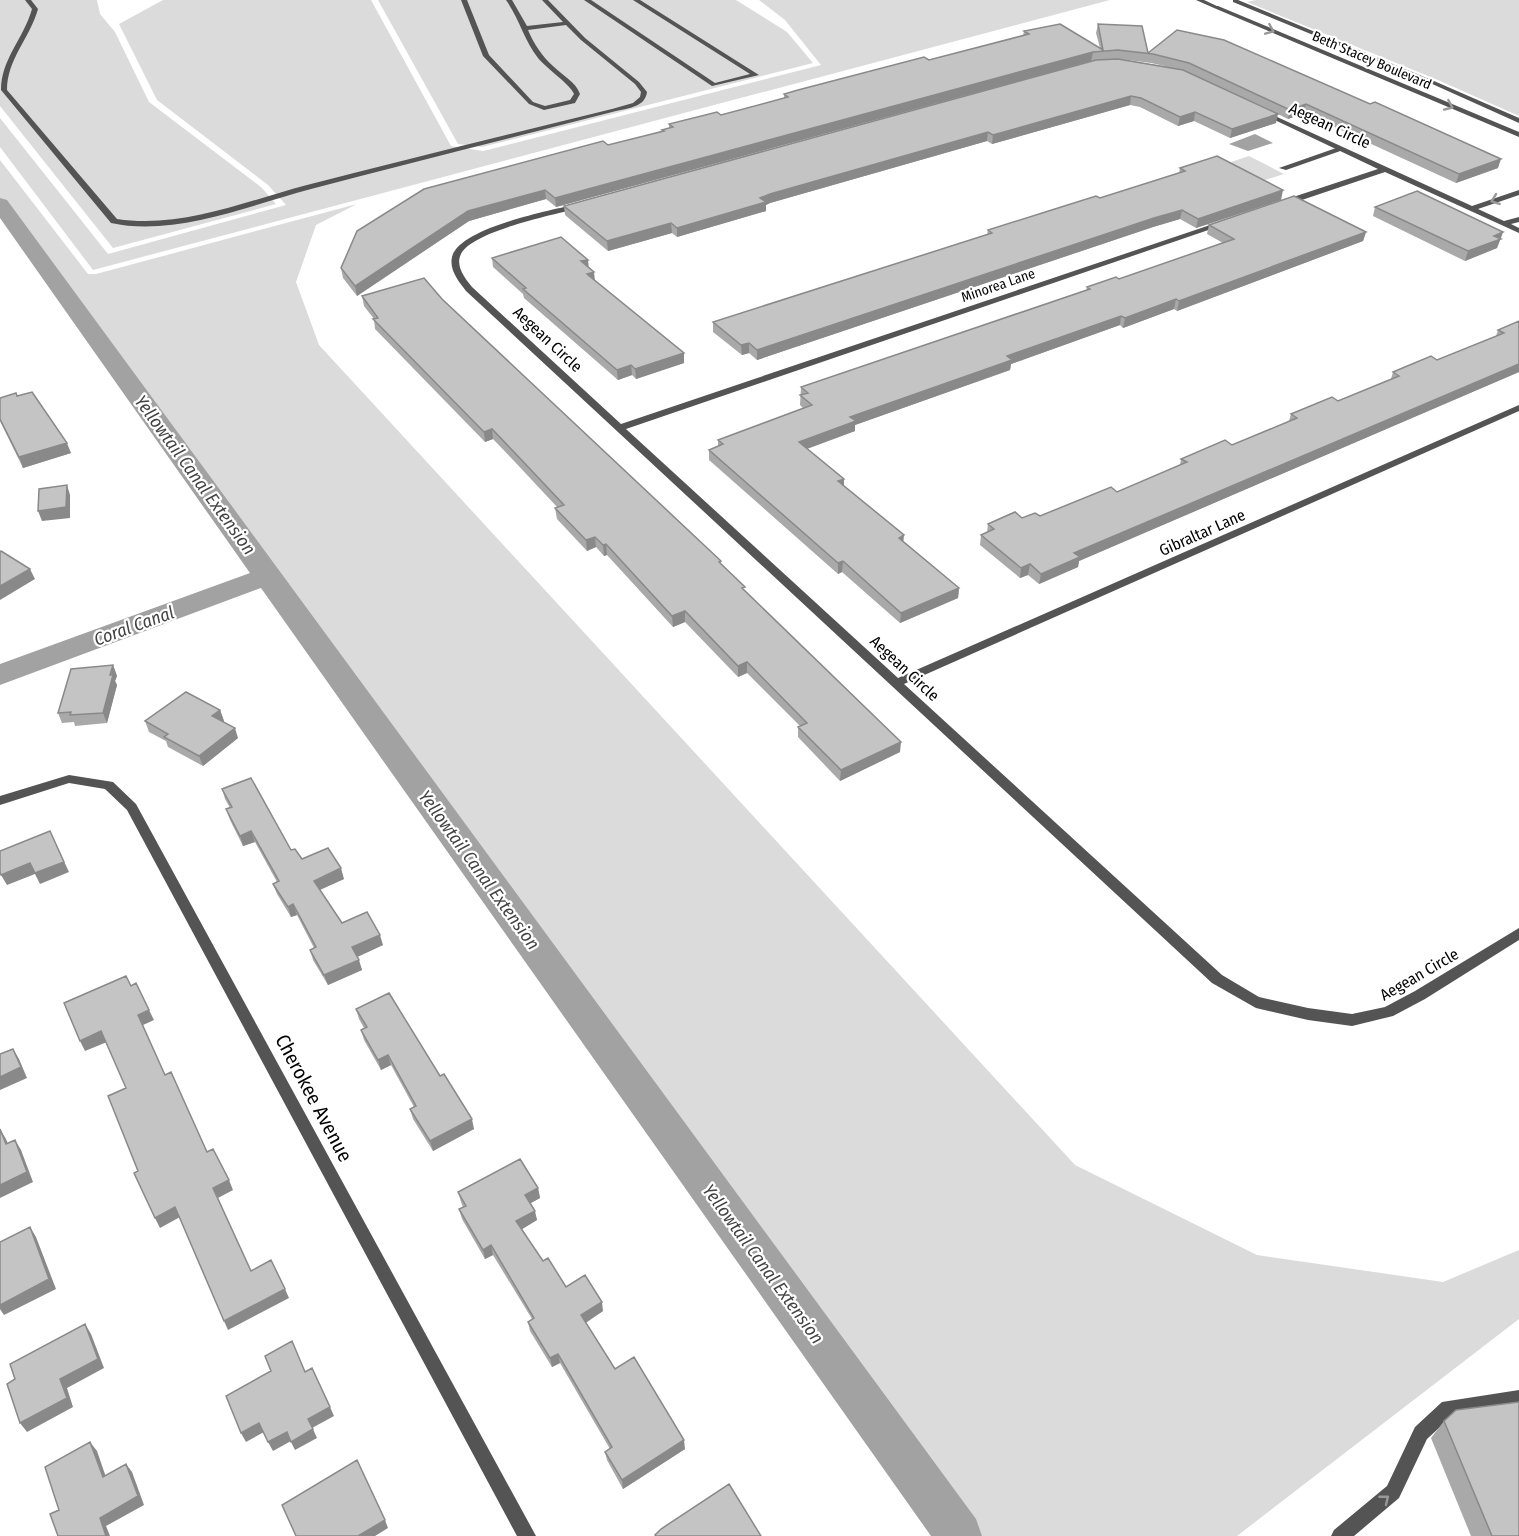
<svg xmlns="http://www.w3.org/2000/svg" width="1519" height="1536" viewBox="0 0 1519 1536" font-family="'Fira Sans Condensed',sans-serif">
<rect width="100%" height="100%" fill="#fff"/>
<path fill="#dbdbdb" d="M0 0H97L100 14 115 32 149 102 261 187 276 204 113 248 0 106Z
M163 0H371L451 146 483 151 821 65 785 20 759 0H1110L93 270 0 147V118L108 254 286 205 268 185 157 100 119 24Z
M378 0H736L787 32 813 63 482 147 458 144Z
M1256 0H1519V116L1438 80 1247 2Z
M1249 156 1284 174 1262 181 1228 163Z
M0 160 88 274H96L357 204 316 225 296 282 319 345 1075 1165 1257 1255 1443 1282 1519 1250V1319L1237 1536H943L0 216Z"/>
<path fill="#a2a2a2" d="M1255 134 1273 143 1248 151 1229 144Z"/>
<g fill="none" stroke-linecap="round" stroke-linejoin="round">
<path fill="#a2a2a2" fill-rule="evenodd" d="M0 198 7 200 976 1519 982 1536H931L261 588 0 685V664L250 573 0 218Z"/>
<path fill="#545454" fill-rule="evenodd" d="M25 0H31L38 9C30 38 7 59 7 90L117 219C181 229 246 201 307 185 409 159 510 134 612 109L633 103 640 97 641 92 635 84 581 40 566 25 528 30C534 44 542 56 553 66 562 75 576 82 580 94L575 103 544 110 529 104 483 56 461 0H467L489 55 533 102 545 106 570 100 574 94C571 85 546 68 538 58 524 40 519 18 506 0H512L527 26 563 22 542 0H548L585 38 639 82 647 92C645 107 629 108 616 111 515 137 413 162 311 189 250 205 175 237 111 223L1 90C1 59 24 38 32 9Z
M584 0H591L715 83 750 74 633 0H640L759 75 712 86Z
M1339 147 1346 149 1286 170 1279 168Z
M1519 1390V1406L1452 1416 1427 1439 1399 1498 1354 1536H1331L1334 1530 1387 1486 1415 1427 1442 1402Z"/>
<path fill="#545454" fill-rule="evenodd" d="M1196 0H1204L1219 7 1214 8Z
M1260 111H1264L1472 206 1519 190V195L1478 209 1504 221 1519 217V222L1511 224 1519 228V233L1385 172 1287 205H1281V201L1378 169 1260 113Z
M578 204H581V208C556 214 472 231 461 254 455 266 465 278 472 287L621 424 1219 222 1226 224 626 429 898 678 1519 405V411L904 684 1222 975 1259 997 1308 1008 1352 1014 1385 1007 1415 991 1519 928V940L1425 999 1393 1016 1352 1026 1308 1020 1256 1008 1212 983 466 291C459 282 449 270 452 257 459 228 551 210 578 204Z
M69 775 113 782 136 804 536 1536H517L127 810 105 789 69 783 0 805V796Z"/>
<path fill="#545454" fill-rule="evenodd" d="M1233 0H1238L1434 81 1519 118V123L1430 83 1233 2Z
M1214 6H1218L1519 132V137L1214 8Z"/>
</g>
<path fill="#a9a9a9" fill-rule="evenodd" d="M1098 24 1148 53 1177 30 1498 168 1456 183 1304 113 1288 119 1259 105 1276 123 1230 138 1194 121 1178 126 1140 107 1130 105 992 144 987 141 770 203 766 205V211L677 237 672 233 608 251 565 215 564 206 1092 61 556 207 546 199 469 221 357 296 343 278 341 268 608 145 662 131V130L669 128V124L721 115 784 98V94L929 60 1023 36 1024 31 1100 48 1096 33ZM1120 59 1151 63 1169 67Z
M1180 168 1281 200 1196 228 1180 219 1153 227 757 360 749 353 742 355 713 332V322L987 235 988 230 1100 198 1179 173Z
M1375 207 1503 232 1497 248 1465 261 1373 216Z
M1209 225 1366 232 1363 241 1177 311 1174 309 1123 328 1120 325 1011 364 1010 370 855 425V431L807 449 844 486 904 542 959 588 958 598 900 623 842 572 838 574 709 460V450L718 446V440L803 408 800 405 801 387 1086 290 1087 287 1119 279 1223 243 1207 234Z
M492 258 589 267 594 272V280L684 353V363L636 379 632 375 618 380 524 298 523 294 493 267Z
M362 296 442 299 721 561V564L745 591 900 752 840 781 798 737V727L800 726 747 673 738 677 685 622 673 627 607 555 604 556 596 547 587 551 557 519 555 508H558L515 462 493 439 485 442 375 329 374 319 364 306Z
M1519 321V372L1079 561 1078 567 1039 584 1028 575 1020 578 980 545 981 535 987 533 988 524 1040 516 1117 492 1180 465 1181 459 1232 445 1289 421 1291 414 1338 401 1391 379 1393 372 1437 360 1496 336 1498 330Z
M17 396 71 453 23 468 0 421V398Z
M113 665 117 676 115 681 117 685 107 723 75 726 74 722 62 723 58 713Z
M220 710 224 721H223L238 738 203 766 168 747 166 741 149 732 145 721Z
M222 789 302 859 344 879 320 890 342 923 383 945 357 957 362 970 328 985 313 960 310 950 314 948 297 915 291 917 277 894 273 884 277 882 255 842 243 846 230 820 226 809 230 808 225 799Z
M356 1009 440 1076 474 1129 433 1151 413 1119 410 1109 414 1107 391 1065 381 1070 364 1040 361 1030 364 1028 359 1019Z
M538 1188 540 1198 531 1203 537 1220 522 1229 543 1261 566 1287 603 1311 586 1323 615 1369 685 1449 623 1489 607 1460 605 1452 610 1449 560 1363 552 1367 530 1331 528 1322 532 1319 493 1255 485 1259 462 1219 459 1209 463 1207 461 1202 458 1192Z
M1444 1421 1519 1536H1471L1431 1438Z"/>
<path fill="#898989" d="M1093 52 1091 61 556 207 555 198Z
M1131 96 1130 105 992 144 993 135Z
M1306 104 1304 113 1288 119 1290 110Z
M1195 112 1194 121 1178 126 1180 117Z
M1278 114 1276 123 1230 138 1232 129Z
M988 132 987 141 770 203 766 205V211L677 237V228L770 194Z
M1501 159 1498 168 1456 183 1459 174Z
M545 190 546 199 469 221 357 296 355 286 468 211Z
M1283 190 1281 200 1196 228 1198 219Z
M1182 210 1180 219 1153 227 757 360V350L1154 218Z
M671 223 672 233 608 251 607 241Z
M1366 232 1363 241 1177 311 1179 301Z
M1503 232 1497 248 1465 261 1468 251 1494 236Z
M588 260 589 269 581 261Z
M594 272 595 281 587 274Z
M1176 299 1174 309 1123 328 1125 318Z
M1121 316 1120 325 1011 364 1010 370 855 425V431L798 452 799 442 850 417 1007 356Z
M749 343V353L742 355 741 345Z
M684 353V363L636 379 635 369Z
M1519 364V372L1079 561 1078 567 1039 584 1041 574 1074 553Z
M631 365 632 375 618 380 617 370Z
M492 429 493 439 485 442 484 432Z
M67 443 71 453 23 468 19 457Z
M844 479V489L838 481Z
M67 485 70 495V518L42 521 38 511Z
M904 535 903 546 899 538Z
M595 537 596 547 587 551 586 540Z
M606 544 607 555 604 556 603 545Z
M843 561 842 572 838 574V563Z
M1030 564 1028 575 1020 578 1021 568Z
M30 569 35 579 0 600V586Z
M959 588 958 598 900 623 901 613Z
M685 611V622L673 627 672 616Z
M747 662V673L738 677V666Z
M113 665 117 676 115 681 117 685 107 723 103 713Z
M220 710 224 721 216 726 212 716Z
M235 728 238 738 203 766 199 756Z
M901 742 900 752 840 781 841 770Z
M50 831 69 872 40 884 35 874 7 885 1 875Z
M251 831 255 842 243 846 240 836Z
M341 868 344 879 317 891 314 881Z
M293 904 297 915 291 917 288 907Z
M380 935 383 945 355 958 352 947Z
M359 960 362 970 328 985 324 975Z
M149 1010 154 1020 143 1025 138 1015Z
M101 1031 107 1042 85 1051 80 1041Z
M13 1049 19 1059 27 1078 0 1090V1077Z
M388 1055 391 1065 381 1070 378 1060Z
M472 1119 474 1129 433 1151 430 1141Z
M0 1129 6 1139 12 1154 6 1144Z
M15 1140 21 1150 33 1182 0 1198V1185Z
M229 1180 233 1190 218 1198 213 1188Z
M538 1188 540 1198 527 1205 525 1195Z
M175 1207 180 1217 160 1228 155 1218Z
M535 1211 537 1220 519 1231 516 1221Z
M30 1227 36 1237 56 1289 4 1315 0 1309V1305Z
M491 1245 493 1255 485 1259 483 1250Z
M285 1289 289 1298 228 1330 224 1321Z
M602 1302 603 1311 583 1324 581 1315Z
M85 1324 91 1334 104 1368 67 1388 73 1407 27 1432 20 1423 60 1379Z
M558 1354 560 1363 552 1367 550 1358Z
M330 1407 334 1416 312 1428 308 1419Z
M259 1423 264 1432 246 1442 241 1433Z
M313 1429 317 1438 295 1450 291 1442Z
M287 1432 291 1441 273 1451 268 1442Z
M684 1440 685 1449 623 1489 622 1480Z
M90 1442 97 1451 109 1486 103 1477Z
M126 1464 132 1472 144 1505 106 1526 110 1536H106L100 1518Z
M385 1520 388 1528 375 1536H358Z"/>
<path fill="#c4c4c4" stroke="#898989" stroke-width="1.5" d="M1060 24 1103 50 1098 24 1142 26 1148 53 1177 30 1224 40 1370 104 1375 102 1501 159 1459 174 1306 104 1290 110 1189 63 1153 54 1118 50 1093 52 555 198 545 190 468 211 355 286 341 268 357 231 424 189 603 141 608 145 664 131 662 130 673 127 669 124 717 112 721 115 788 97 784 94 798 90 924 57 929 60 1029 34 1024 31Z
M1118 59 1183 70 1278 114 1232 129 1195 112 1180 117 1141 98 1131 96 993 135 988 132 770 194 760 198 766 202 677 228 671 223 607 241 564 206 1096 60Z
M1217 156 1283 190 1198 219 1182 210 1154 218 757 350 749 343 741 345 713 322 992 233 988 230 1058 208 1096 196 1100 198 1185 171 1180 168Z
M1417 191 1503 232 1494 236 1501 239 1468 251 1375 207Z
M1294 196 1366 232 1179 301 1176 299 1125 318 1121 316 1007 356 1012 360 850 417 856 421 799 442 844 479 838 481 904 535 899 538 959 588 901 613 843 561 838 563 709 450 723 444 718 440 812 405 800 395 808 393 801 387 1090 289 1087 287 1116 277 1119 279 1234 239 1209 225Z
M561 237 588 260 581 261 594 272 587 274 684 353 635 369 631 365 617 370 523 289 526 288 492 258Z
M424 278 442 299 721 561 719 562 745 587 742 588 901 742 841 770 798 727 807 723 747 662 738 666 685 611 672 616 606 544 603 545 595 537 586 540 555 508 564 505 514 452 492 429 484 432 373 319 378 318 362 296Z
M1519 321V364L1074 553 1080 557 1041 574 1030 564 1021 568 981 535 994 529 988 524 1015 512 1022 518 1035 513 1040 516 1111 487 1117 492 1187 462 1181 459 1225 440 1232 445 1297 418 1291 414 1332 397 1338 401 1399 376 1393 372 1431 356 1437 360 1504 333 1498 330Z
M32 392 67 443 19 457 0 419V398L16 393 17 396Z
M67 485 66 507 38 511 39 489Z
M1 551 30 569 0 586V552Z
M113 665 110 675H113L103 713 70 715 71 712 58 713 71 669Z
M186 692 220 710 212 716 235 728 199 756 164 737 168 734 145 721Z
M251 778 291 850 295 849 302 859 328 848 341 868 314 881 342 923 367 912 380 935 352 947 359 960 324 975 310 950 316 947 293 904 288 907 273 884 279 881 251 831 240 836 226 809 232 807 222 789Z
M50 831 64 862 35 873 30 863 1 875 0 872V851Z
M126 976 131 986 136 983 149 1010 138 1015 165 1075 171 1072 207 1152 213 1149 229 1180 213 1188 251 1271 271 1260 285 1289 224 1321 175 1207 155 1218 134 1173 138 1171 108 1096 126 1088 101 1031 80 1041 64 1003Z
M389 993 440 1076 444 1074 472 1119 430 1141 410 1109 416 1106 388 1055 378 1060 361 1030 367 1027 356 1009Z
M13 1049 21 1067 0 1077V1054Z
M0 1129 6 1144 15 1140 27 1172 0 1185Z
M520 1159 538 1188 525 1195 535 1211 516 1221 543 1261 548 1258 566 1287 585 1275 602 1302 581 1315 615 1369 634 1357 684 1440 622 1480 605 1452 612 1447 558 1354 550 1358 528 1322 534 1318 491 1245 483 1250 459 1209 466 1206 458 1192Z
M30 1227 49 1279 0 1305V1242Z
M85 1324 98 1359 60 1379 67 1398 20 1423 7 1384 15 1379 10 1364Z
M292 1341 305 1372 312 1368 330 1407 308 1419 313 1429 291 1442 287 1432 268 1442 259 1423 241 1433 226 1396 271 1371 265 1356Z
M1519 1402V1536H1492L1444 1421 1456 1410Z
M90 1442 103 1477 126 1464 138 1496 100 1518 106 1536H58L50 1514 59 1510 45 1467Z
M357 1460 385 1520 358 1536H296L282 1505Z
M729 1484 761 1536H656L655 1535 661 1529Z"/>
<defs><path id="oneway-chevron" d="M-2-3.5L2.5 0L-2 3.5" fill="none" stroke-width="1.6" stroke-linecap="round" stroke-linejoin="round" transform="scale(1.5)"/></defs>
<g stroke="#989898">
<use href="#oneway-chevron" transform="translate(1270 30) rotate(23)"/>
<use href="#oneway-chevron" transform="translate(1449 106) rotate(23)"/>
<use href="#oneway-chevron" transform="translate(1495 200) rotate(160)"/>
<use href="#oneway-chevron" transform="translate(1385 1499) rotate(-39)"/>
</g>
<g text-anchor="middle" stroke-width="4.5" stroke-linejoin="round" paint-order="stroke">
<g font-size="14" fill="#000" stroke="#fff">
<text transform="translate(1372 60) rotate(23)" y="5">Beth Stacey Boulevard</text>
<text transform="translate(998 285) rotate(-19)" y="5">Minorea Lane</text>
</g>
<g font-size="16" fill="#000" stroke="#fff">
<text transform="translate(1330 125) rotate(25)" y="6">Aegean Circle</text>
<text transform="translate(548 339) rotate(43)" y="6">Aegean Circle</text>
<text transform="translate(1202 532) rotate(-24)" y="6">Gibraltar Lane</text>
<text transform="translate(905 668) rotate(43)" y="6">Aegean Circle</text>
<text transform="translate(1419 974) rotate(-30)" y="6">Aegean Circle</text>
</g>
<g font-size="18" font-style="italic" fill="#434343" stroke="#fff">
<text transform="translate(195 475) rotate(54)" y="6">Yellowtail Canal Extension</text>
<text transform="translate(134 626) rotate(-20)" y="6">Coral Canal</text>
<text transform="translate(479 870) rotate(54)" y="6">Yellowtail Canal Extension</text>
<text transform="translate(763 1264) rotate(54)" y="6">Yellowtail Canal Extension</text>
</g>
<g font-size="20" fill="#000" stroke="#fff">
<text transform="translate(314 1098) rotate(62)" y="7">Cherokee Avenue</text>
</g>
</g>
</svg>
